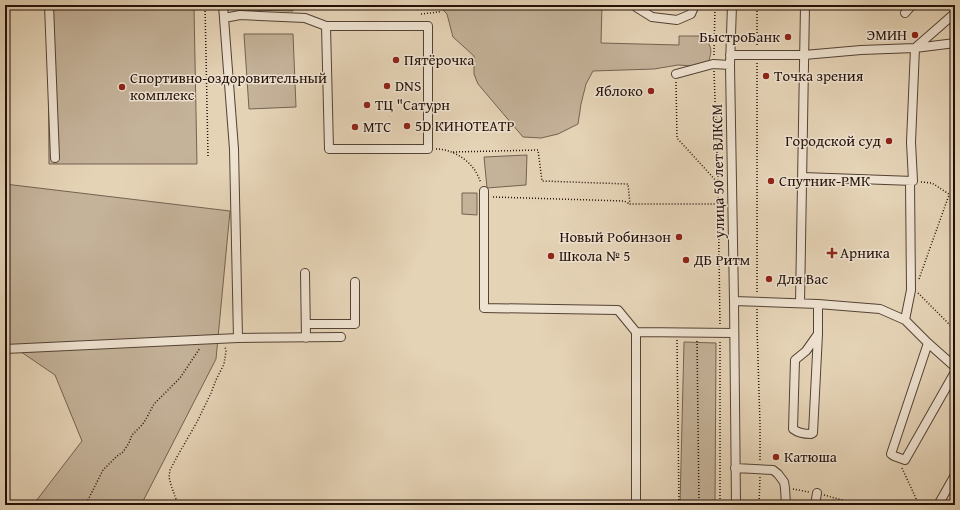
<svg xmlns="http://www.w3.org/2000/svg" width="960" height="510" viewBox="0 0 960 510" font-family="'Gentium Book Plus',serif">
<rect width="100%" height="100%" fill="#e5d3b6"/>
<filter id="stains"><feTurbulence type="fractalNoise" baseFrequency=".005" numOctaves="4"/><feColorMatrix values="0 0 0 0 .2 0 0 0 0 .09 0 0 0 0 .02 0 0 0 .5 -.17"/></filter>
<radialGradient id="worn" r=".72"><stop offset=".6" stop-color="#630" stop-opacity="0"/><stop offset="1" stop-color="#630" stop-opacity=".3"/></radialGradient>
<path fill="#c4b299" stroke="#746251" d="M250 5H291L293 11 246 10Z
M438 5H602L601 43 679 45V36H703C713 48 712 50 708 64L693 66 678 65 654 69 593 71 586 84 581 104 578 124 558 134 541 138 523 137 478 84 474 74V56L453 37 447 14Z
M194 8 197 164H49L48 9Z
M244 34H293L296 107 249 109Z
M527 155 526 185 487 188 484 157Z
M5 184 230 211 216 359 141 505H33L82 441 55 375 5 341Z
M462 193H477V215L462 214Z
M684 342 716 343 715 505H680Z"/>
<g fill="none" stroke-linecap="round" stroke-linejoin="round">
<g stroke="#544234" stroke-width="10">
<path id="minor" d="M49 5 55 158
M223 5 234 149 238 338
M732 5 730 65 734 301 736 505
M636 7 652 17 677 20 691 14 695 5
M905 13 912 5
M224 18 240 15 305 18 326 26H428V149H329L326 26
M915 48 955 13
M915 48 955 43
M730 55H804L861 50 915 48 911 142 913 181 803 177
M676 74 713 64 730 65
M484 191V308L618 310 636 332
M305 273 306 338
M734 301 818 304 880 309 905 320 928 343 955 367
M800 303 805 5
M818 304V334L806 351 795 360 793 429C798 433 805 434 811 434L813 433 818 334
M905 320 911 290 910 181
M306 324H355V282
M928 343 891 454 894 456 905 460 955 372
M5 349 238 338 341 337
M735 468 773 470 778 474 784 482 785 488 786 505
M636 505V332L734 333
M815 505 817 493
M938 505 955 475"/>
</g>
<path stroke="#231109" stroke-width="1.5" stroke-dasharray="1 2" stroke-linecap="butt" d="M205 5 208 156
M757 5V47
M421 14 439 12 446 5
M714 55 715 5
M757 63V293
M714 71 718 183 720 325
M676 82 677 138 718 183
M436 149C450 149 465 157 474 169 477 173 479 178 481 183
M453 152 538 150 542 181 628 184 630 204H718
M921 182 932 183 955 198
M493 197 624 201 630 204
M919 279 949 195
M918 293 955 330
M757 309V328L760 424V461
M677 340 679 505
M697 341 699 505
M902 468 919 505
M793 489 809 492
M824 495 860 505
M84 505 88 500 103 470 117 456 123 452 129 443 132 435 142 425 146 419 154 404 180 378 200 348
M177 505V502L171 485 169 477 170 470 178 455 197 422 211 393 216 380 224 364 226 351 225 347
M720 505V341
M759 505 760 477"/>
<use href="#minor" stroke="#eee2d0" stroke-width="8"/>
</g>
<g fill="#8f2418" stroke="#eee2d0" stroke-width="1.5">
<circle cx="915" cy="35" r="4"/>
<circle cx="788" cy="37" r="4"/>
<circle cx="396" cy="60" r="4"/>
<circle cx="766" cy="76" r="4"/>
<circle cx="387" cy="86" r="4"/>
<circle cx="122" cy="87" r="4"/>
<circle cx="651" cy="91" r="4"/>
<circle cx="367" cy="105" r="4"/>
<circle cx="407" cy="126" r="4"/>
<circle cx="355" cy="127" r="4"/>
<circle cx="889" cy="141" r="4"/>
<circle cx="771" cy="181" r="4"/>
<circle cx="679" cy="237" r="4"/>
<path d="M830 247h4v4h4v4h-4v4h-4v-4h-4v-4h4z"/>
<circle cx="551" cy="256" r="4"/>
<circle cx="686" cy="260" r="4"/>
<circle cx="769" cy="279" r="4"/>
<circle cx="776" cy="457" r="4"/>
</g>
<g text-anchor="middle" stroke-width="3" stroke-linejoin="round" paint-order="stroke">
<g font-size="15" fill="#231109" stroke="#eee2d0" text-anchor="start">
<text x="907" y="40" text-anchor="end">ЭМИН</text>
<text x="780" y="42" text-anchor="end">БыстроБанк</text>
<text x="404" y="65">Пятёрочка</text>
<text x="774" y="81">Точка зрения</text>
<text x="130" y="83">Спортивно-оздоровительный<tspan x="130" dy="17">комплекс</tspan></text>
<text x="395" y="91">DNS</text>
<text x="643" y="96" text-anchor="end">Яблоко</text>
<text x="375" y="110">ТЦ "Сатурн</text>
<text x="415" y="131">5D КИНОТЕАТР</text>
<text x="363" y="132">МТС</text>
<text x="881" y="146" text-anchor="end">Городской суд</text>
<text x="779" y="186">Спутник-РМК</text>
<text x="671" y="242" text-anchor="end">Новый Робинзон</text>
<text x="840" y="258">Арника</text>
<text x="559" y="261">Школа № 5</text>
<text x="694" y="265">ДБ Ритм</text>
<text x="777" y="284">Для Вас</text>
<text x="784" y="462">Катюша</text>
</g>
<g font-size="15" fill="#231109" stroke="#eee2d0">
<text transform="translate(718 171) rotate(-91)" y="5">улица 50 лет ВЛКСМ</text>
</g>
</g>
<rect width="960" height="510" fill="none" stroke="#e5d3b6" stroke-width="20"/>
<rect x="6" y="6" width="948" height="498" fill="none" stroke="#231109" stroke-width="2"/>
<rect x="10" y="10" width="940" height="490" fill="none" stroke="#231109"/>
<rect width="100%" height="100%" filter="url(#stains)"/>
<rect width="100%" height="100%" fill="url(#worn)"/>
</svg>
